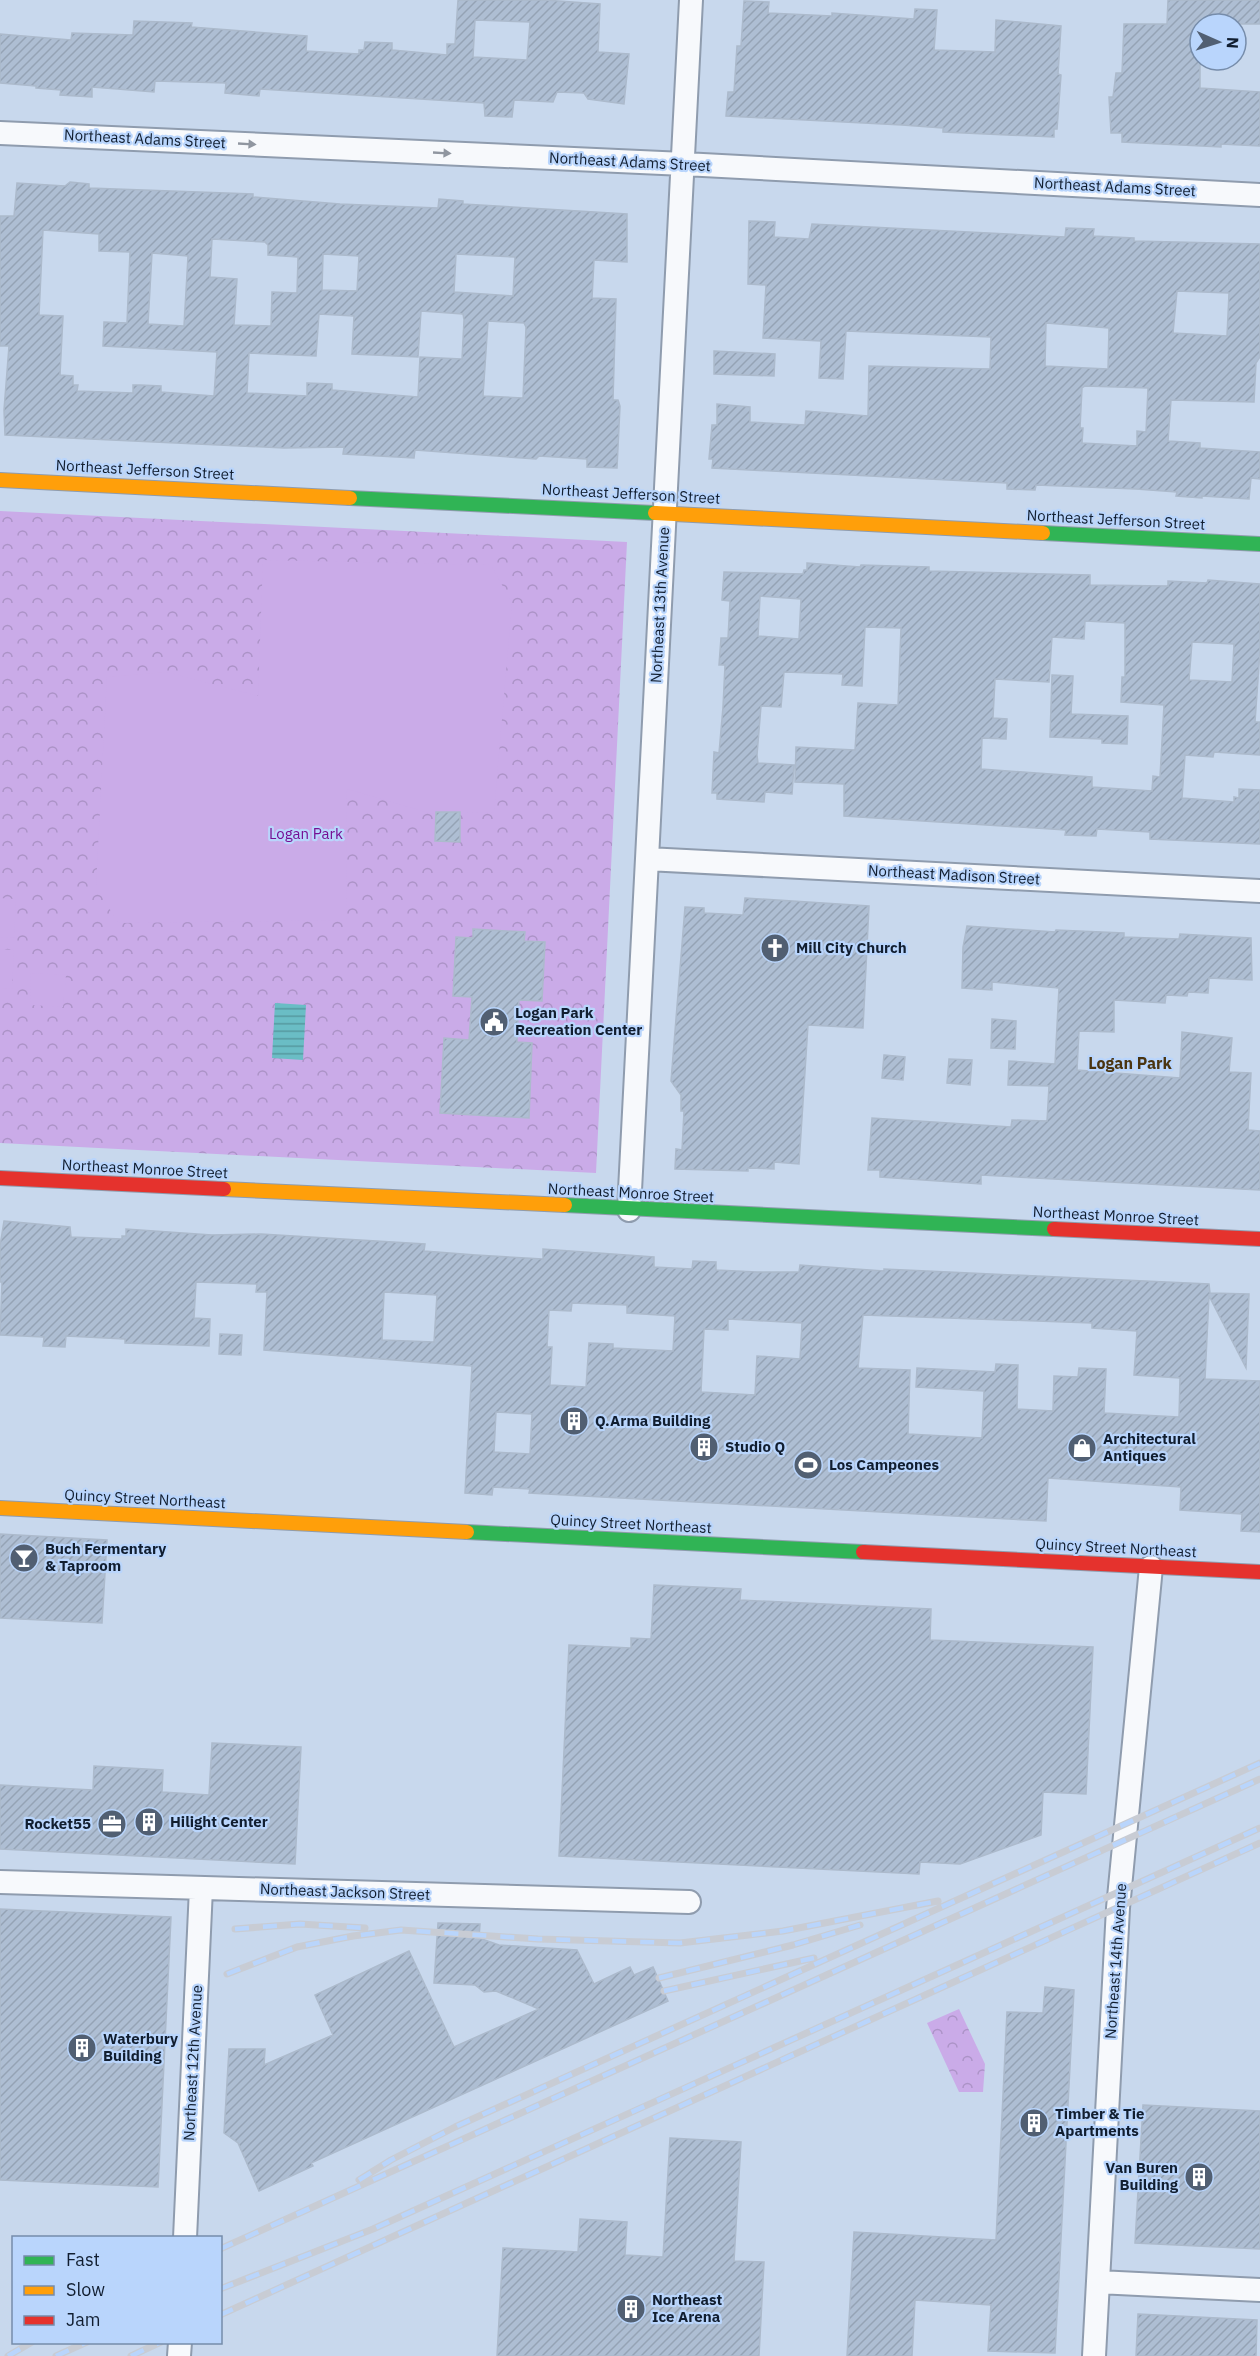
<svg xmlns="http://www.w3.org/2000/svg" width="1260" height="2356" viewBox="0 0 1260 2356" font-family="'IBM Plex Sans',sans-serif">
<defs>
<pattern id="park-crowns" width="20" height="18" patternUnits="userSpaceOnUse" patternTransform="scale(1.5)"><rect width="20" height="18" fill="#caabe8"/><path d="M2 6a3 3 0 1 1 6 0M12 15a3 3 0 1 1 6 0" fill="none" stroke="#ac93c7"/></pattern>
<pattern id="water-rules" width="6" height="5" patternUnits="userSpaceOnUse" patternTransform="scale(1.5)"><rect width="6" height="5" fill="#6abdc5"/><path d="M0 2.5h6" fill="none" stroke="#5699a0"/></pattern>
<pattern id="building-hatch" width="6" height="6" patternUnits="userSpaceOnUse" patternTransform="scale(1.5)"><rect width="6" height="6" fill="#aebed3"/><path d="M-1 1l2-2M0 6l6-6M5 7l2-2" fill="none" stroke="#95a3b5"/></pattern>
</defs>
<rect width="100%" height="100%" fill="#c8d8ed"/>
<path fill="url(#park-crowns)" d="M0 511 627 542 596 1173 0 1143Z
M959 2009 985 2064 983 2092H959L927 2023Z"/>
<path fill="#caabe8" d="M263 560 491 565 512 603 494 812 433 814 347 789 346 920 118 923 96 886 107 677 167 672 258 696Z
M0 898 16 899 14 938 0 937Z
M0 949 14 950 12 989 0 988Z
M31 973 66 975 63 1007 30 1005Z"/>
<path fill="url(#water-rules)" d="M275 1003 306 1005 303 1060 272 1058Z"/>
<path fill="url(#building-hatch)" stroke="#acbacc" stroke-width="1.5" fill-rule="evenodd" d="M458 0H545L600 4 598 52 629 54 624 104 588 99 584 93 557 92 553 102 514 100 512 117 485 116 484 103 260 89 259 96 225 93 226 83 155 81 154 92 92 87V97L60 95 61 90 36 88V86L0 83V34L71 40 72 33 133 35 134 21 192 23 191 27 307 36 306 51 359 54V50H364L365 42 392 43V50L447 55V44H455ZM475 20 530 22 527 60 473 57Z
M1168 0H1260V24H1200V88L1260 92V146L1221 144V147L1122 142V133H1111L1109 97H1113L1116 73H1122L1124 24H1167Z
M744 1 769 2 768 13 832 16V13L914 19 915 9 937 10 934 50 995 52 996 20 1061 26 1058 74 1061 75 1057 129H1054V137L943 132V128L902 125 726 116 728 92H734L737 46H741Z
M70 182 89 184V188L253 194V197L340 204 438 208 439 199 463 201V204L627 214V262L594 260 592 298 616 299 613 400H618L620 406 617 468 587 467V459L539 456 536 459 415 450 414 458 343 454 344 447 284 448 5 435 4 410 9 346H0V216H14L17 183 65 186ZM43 230 99 234V251L130 252 127 323 104 322 103 346 217 352 214 396 161 392V386L140 385H133V393L77 391 78 385H73V376L60 375 63 316 39 315ZM212 239 265 242 268 245V255L298 257 297 293 272 292 271 326 234 325 237 279 210 277ZM152 253 188 256 184 326 148 324ZM323 254 359 256 357 291 322 290ZM456 254 515 257 513 296 454 292ZM421 311 463 314 464 320 462 359 420 357 418 397 332 390V384L307 383V396L247 393 249 353 316 356 319 314 354 316 352 354 418 357ZM488 321 524 323 526 327 523 398 483 396Z
M749 221 775 222 774 237 809 239 812 224 1065 237 1066 228 1094 229 1093 236 1134 238V241L1260 244V357L1256 363 1254 402 1171 400 1168 441 1200 443V448L1260 452V479L1251 478 1249 499 1202 496V498L1176 496 1177 492 1136 489 1036 485 1035 490 1007 489V483L712 468 713 459H709L712 425H717V404L750 407V422L805 425 806 411 868 416 869 366 990 369 991 337 846 331 843 379 819 378 821 341 763 338 766 285 748 284ZM1177 291 1229 293 1227 336 1173 333ZM1046 323 1109 328 1108 369 1045 366ZM1085 386 1148 388 1146 432 1137 431V446L1082 443 1083 428H1080L1082 388Z
M714 351 775 354 774 376 714 374Z
M807 563 860 567 861 565 929 567V571L1090 575V585L1168 586V581L1207 583 1208 580 1260 584V651L1255 722H1260V755L1214 752 1213 757 1185 755 1182 798 1234 802V797L1239 798V789L1260 790V844L1150 839V832L1097 829 1096 836 1065 835 1066 830 844 816V784L795 782 796 747 855 750 858 703 898 705 901 628 865 627 862 686 842 685 843 674 784 672 781 707 761 706 757 755 758 763 794 765 792 794 765 792 764 802 717 799V793H712L714 752 719 753 723 707 725 665H719L721 638H728L730 601 722 600 724 572 803 574 804 570H807ZM760 596 801 599 799 639 758 636ZM1085 621 1125 623V677H1122L1121 702 1164 705 1160 777 1153 776 1152 791 1092 787V777L981 769 982 738 1006 739 1007 719 993 718 995 679 1049 682 1052 637 1084 639ZM1192 642 1234 644 1232 682 1189 680Z
M1052 675 1073 676 1071 714 1128 716 1127 744 1102 743V739L1050 737Z
M436 812H460V842L435 841Z
M745 898 869 906 863 1028 808 1025 799 1164 774 1162V1169L748 1168V1171L675 1169 676 1149 682 1150 684 1111H681V1095L671 1081 685 907 704 908V913L743 915Z
M967 926 1055 932 1056 930 1124 933V937L1179 939 1180 934 1251 938 1252 980 1209 978 1208 993 1188 992 1187 996 1166 995 1165 1003 1114 1000V1032L1079 1031 1077 1070 1180 1078 1182 1032 1232 1038 1229 1072 1251 1073 1248 1130 1260 1131V1190L981 1175V1184L880 1177V1170H868L872 1118 1011 1127 1012 1120 1047 1121 1049 1086 1008 1085 1009 1061 1055 1064 1059 988 992 982V990L962 988 963 947Z
M473 929 525 932 524 941 545 942 542 1001 519 1000 517 1042 532 1043 529 1118 440 1113 444 1038 469 1040 472 997 453 996 456 937 473 938Z
M992 1019 1016 1021 1015 1049 991 1048Z
M884 1055 905 1057 903 1080 882 1078Z
M949 1059 972 1060 970 1085 947 1083Z
M4 1221 70 1227 71 1237 122 1239V1236H126V1229L212 1235 261 1234 425 1244 424 1251 476 1255 543 1259V1249L654 1257V1267L692 1269 693 1261 716 1262V1270L757 1272H799L800 1265 884 1271V1269L1209 1284 1210 1293 1249 1294 1246 1368 1209 1296 1205 1379 1260 1381V1532L1241 1531 1242 1514 1180 1510 1181 1487 1048 1478 1046 1521 529 1493 530 1489 493 1487 492 1495 465 1493 472 1366 264 1350 267 1292H256L257 1284 196 1282 194 1318 210 1319 209 1346 125 1343V1339L66 1336 65 1347 43 1346 44 1337 0 1335 2 1282H0V1246ZM384 1292 437 1295 434 1342 382 1340ZM572 1303 627 1305V1313L675 1316 673 1351 613 1348V1344L589 1343 586 1387 550 1385 552 1347H547L549 1310 571 1311ZM863 1315 1092 1323V1328L1137 1331 1134 1375 1180 1378 1179 1417 1104 1413 1106 1369 1079 1368 1078 1377 1054 1376 1053 1411 1017 1409 1018 1365 996 1364 995 1372 917 1368 916 1387 984 1391 982 1438 908 1434 910 1370 858 1368ZM728 1319 802 1323 800 1359 757 1356 755 1395 701 1392 704 1329 728 1330ZM496 1412 532 1414 530 1454 494 1452Z
M220 1334 242 1335 241 1355 219 1354Z
M0 1534 107 1540 102 1623 0 1618Z
M654 1585 741 1589 740 1600 931 1609 930 1640 1093 1647 1086 1794 1043 1792 1041 1835 960 1864 920 1862 919 1874 559 1856 569 1645 631 1648V1638L651 1639Z
M212 1743 301 1747 295 1864 0 1849V1785L93 1790 94 1766 163 1770 162 1792 209 1795Z
M0 1909 171 1917 158 2187 0 2180Z
M438 1923 480 1924 479 1938 499 1945 577 1950 594 1984 630 1967 634 1975 653 1967 668 2001 311 2163 313 2166 259 2191 238 2143 224 2133 229 2049H265L264 2065 333 2035 315 1995 409 1951 454 2047 539 2009 496 1991 484 1992 475 1985 434 1983Z
M1045 1987 1074 1990 1055 2353 988 2351 991 2305 915 2300 912 2356H847L854 2232 996 2240 1007 2012 1043 2013Z
M1143 2105 1260 2111V2249L1135 2243Z
M670 2138 741 2142 734 2261 764 2262 759 2356H497L503 2248 578 2252 580 2219 627 2222 625 2255 663 2257Z
M1138 2314 1257 2320 1256 2356H1136Z"/>
<g fill="none" stroke-linecap="round" stroke-linejoin="round">
<g stroke="#8f9cae" stroke-width="26">
<path id="street" d="M0 133 684 164 1260 195
M647 859 1260 891
M629 1210 691 0
M0 1882 689 1902
M185 2238 201 1888
M1098 2282 1260 2290
M179 2356 180 2342
M1094 2356 1118 1908 1151 1567"/>
</g>
<g stroke="#8f9cae" stroke-width="16">
<path id="fast" d="M350 498 655 513
M1043 533 1260 544
M565 1205 1054 1229
M467 1532 863 1552"/>
</g>
<g stroke="#8f9cae" stroke-width="16">
<path id="slow" d="M0 480 350 498
M655 513 1043 533
M224 1189 565 1205
M0 1508 467 1532"/>
</g>
<g stroke="#8f9cae" stroke-width="16">
<path id="jam" d="M0 1178 224 1189
M1054 1229 1260 1239
M863 1552 1260 1572"/>
</g>
<use href="#street" stroke="#f7f9fc" stroke-width="22"/>
<use href="#fast" stroke="#30b455" stroke-width="14"/>
<use href="#slow" stroke="#ff9f0a" stroke-width="14"/>
<use href="#jam" stroke="#e5322d" stroke-width="14"/>
<g stroke="#c8ccd4" stroke-width="7">
<path id="rail" d="M235 1929 300 1924 365 1928
M227 1974 297 1947 353 1936 401 1930 538 1939 680 1943 783 1931 938 1901
M659 1978 793 1945 860 1925
M664 1991 814 1958
M359 2180 391 2160 455 2127 1260 1763
M220 2249 1260 1779
M220 2289 373 2229 1260 1828
M220 2315 1260 1843
M8 2356 32 2342
M56 2356 87 2342
M131 2356 161 2342"/>
</g>
<use href="#rail" stroke="#b9d5fc" stroke-width="4.5" stroke-dasharray="14" stroke-linecap="butt"/>
</g>
<defs><path id="oneway-solid" d="M-6-.8H1V-3.2L6.5 0L1 3.2V.8H-6Z" transform="scale(1.5)"/></defs>
<g fill="#9096a0">
<use href="#oneway-solid" transform="translate(247 144) rotate(3)"/>
<use href="#oneway-solid" transform="translate(442 153) rotate(3)"/>
</g>
<defs>
<g id="church-disc" transform="scale(1.5)"><circle r="9.5" fill="#515f72" stroke="#b9d5fc"/><path d="M-1.2-6h2.4v3.5h3.3v2.4h-3.3V6h-2.4V-.1h-3.3v-2.4h3.3Z" fill="#fff"/></g>
<g id="civic-disc" transform="scale(1.5)"><circle r="9.5" fill="#515f72" stroke="#b9d5fc"/><path d="M-.6-6.5H3V-4.5H.6V-3L4-1V1h2V6H-6V1h2V-1L-.6-3ZM-1.2 2.5V6h2.4V2.5Z" fill="#fff"/></g>
<g id="building-disc" transform="scale(1.5)"><circle r="9.5" fill="#515f72" stroke="#b9d5fc"/><path d="M-4-6H4V6H1V3H-1V6H-4ZM-2.5-4.3h1.7v1.8h-1.7ZM.8-4.3h1.7v1.8H.8ZM-2.5-1h1.7V.8h-1.7ZM.8-1h1.7V.8H.8Z" fill="#fff"/></g>
<g id="shop-disc" transform="scale(1.5)"><circle r="9.5" fill="#515f72" stroke="#b9d5fc"/><path d="M-5-2.5h2.3a2.7 3.5 0 0 1 5.4 0H5L5.5 6h-11ZM-1.5-2.5h3a1.5 2.3 0 0 0-3 0Z" fill="#fff"/></g>
<g id="stadium-disc" transform="scale(1.5)"><circle r="9.5" fill="#515f72" stroke="#b9d5fc"/><path d="M0-5a6.5 5 0 1 0 0 10a6.5 5 0 1 0 0-10ZM-3.5-1.8h7v3.6h-7Z" fill="#fff"/></g>
<g id="bar-disc" transform="scale(1.5)"><circle r="9.5" fill="#515f72" stroke="#b9d5fc"/><path d="M-6-5H6L.8 .8V4.5H3.5V6h-7V4.5H-.8V.8Z" fill="#fff"/></g>
<g id="office-disc" transform="scale(1.5)"><circle r="9.5" fill="#515f72" stroke="#b9d5fc"/><path d="M-6-3h4V-5.5h4V-3h4V5H-6ZM-1-4.5V-3h2v-1.5ZM-6 0V1H6V0Z" fill="#fff"/></g>
</defs>
<g fill-rule="evenodd">
<use href="#church-disc" x="775" y="948"/>
<use href="#civic-disc" x="494" y="1022"/>
<use href="#building-disc" x="574" y="1421"/>
<use href="#building-disc" x="704" y="1447"/>
<use href="#shop-disc" x="1082" y="1448"/>
<use href="#stadium-disc" x="808" y="1465"/>
<use href="#bar-disc" x="24" y="1558"/>
<use href="#building-disc" x="149" y="1822"/>
<use href="#office-disc" x="112" y="1824"/>
<use href="#building-disc" x="82" y="2048"/>
<use href="#building-disc" x="1034" y="2123"/>
<use href="#building-disc" x="1199" y="2177"/>
<use href="#building-disc" x="631" y="2309"/>
</g>
<g text-anchor="middle" stroke-width="4.5" stroke-linejoin="round" paint-order="stroke">
<g font-size="15" fill="#111e30" stroke="#b9d5fc">
<text transform="translate(145 139) rotate(3)" y="5">Northeast Adams Street</text>
<text transform="translate(630 162) rotate(3)" y="5">Northeast Adams Street</text>
<text transform="translate(1115 187) rotate(3)" y="5">Northeast Adams Street</text>
<text transform="translate(145 470) rotate(3)" y="5">Northeast Jefferson Street</text>
<text transform="translate(631 494) rotate(3)" y="5">Northeast Jefferson Street</text>
<text transform="translate(1116 520) rotate(3)" y="5">Northeast Jefferson Street</text>
<text transform="translate(660 605) rotate(-87)" y="5">Northeast 13th Avenue</text>
<text transform="translate(954 875) rotate(3)" y="5">Northeast Madison Street</text>
<text transform="translate(145 1169) rotate(3)" y="5">Northeast Monroe Street</text>
<text transform="translate(631 1193) rotate(3)" y="5">Northeast Monroe Street</text>
<text transform="translate(1116 1216) rotate(3)" y="5">Northeast Monroe Street</text>
<text transform="translate(145 1499) rotate(3)" y="5">Quincy Street Northeast</text>
<text transform="translate(631 1524) rotate(3)" y="5">Quincy Street Northeast</text>
<text transform="translate(1116 1548) rotate(3)" y="5">Quincy Street Northeast</text>
<text transform="translate(345 1892) rotate(2)" y="5">Northeast Jackson Street</text>
<text transform="translate(1116 1961) rotate(-86)" y="5">Northeast 14th Avenue</text>
<text transform="translate(193 2063) rotate(-87)" y="5">Northeast 12th Avenue</text>
</g>
<g font-size="15" fill="#760e93" stroke="#b9d5fc">
<text x="306" y="839">Logan Park</text>
</g>
<g font-size="15" font-weight="bold" fill="#111e30" stroke="#b9d5fc" text-anchor="start">
<text x="796" y="953">Mill City Church</text>
<text x="515" y="1018">Logan Park<tspan x="515" dy="17">Recreation Center</tspan></text>
<text x="595" y="1426">Q.Arma Building</text>
<text x="1103" y="1444">Architectural<tspan x="1103" dy="17">Antiques</tspan></text>
<text x="725" y="1452">Studio Q</text>
<text x="829" y="1470">Los Campeones</text>
<text x="45" y="1554">Buch Fermentary<tspan x="45" dy="17">&amp; Taproom</tspan></text>
<text x="170" y="1827">Hilight Center</text>
<text x="91" y="1829" text-anchor="end">Rocket55</text>
<text x="103" y="2044">Waterbury<tspan x="103" dy="17">Building</tspan></text>
<text x="1055" y="2119">Timber &amp; Tie<tspan x="1055" dy="17">Apartments</tspan></text>
<text x="1178" y="2173" text-anchor="end">Van Buren<tspan x="1178" dy="17">Building</tspan></text>
<text x="652" y="2305">Northeast<tspan x="652" dy="17">Ice Arena</tspan></text>
</g>
<g font-size="16" font-weight="bold" fill="#4a340f" stroke="#b9d5fc">
<text x="1130" y="1069">Logan Park</text>
</g>
</g>
<rect x="12" y="2236" width="210" height="108" fill="#b9d5fc" stroke="#768caa" stroke-width="1.5"/>
<rect x="24" y="2256" width="30" height="9" fill="#30b455" stroke="#768caa" stroke-width="1.5"/>
<text x="66" y="2266" font-size="18" fill="#111e30">Fast</text>
<rect x="24" y="2286" width="30" height="9" fill="#ff9f0a" stroke="#768caa" stroke-width="1.5"/>
<text x="66" y="2296" font-size="18" fill="#111e30">Slow</text>
<rect x="24" y="2316" width="30" height="9" fill="#e5322d" stroke="#768caa" stroke-width="1.5"/>
<text x="66" y="2326" font-size="18" fill="#111e30">Jam</text>
<g transform="translate(1218 42) rotate(93)"><circle r="28" fill="#b9d5fc" stroke="#768caa" stroke-width="1.5"/>
<path d="M0-4.5L10 22L0 15L-10 22Z" fill="#515f72"/>
<text y="-9" font-size="16" font-weight="bold" text-anchor="middle" fill="#111e30">N</text>
</g>
</svg>
